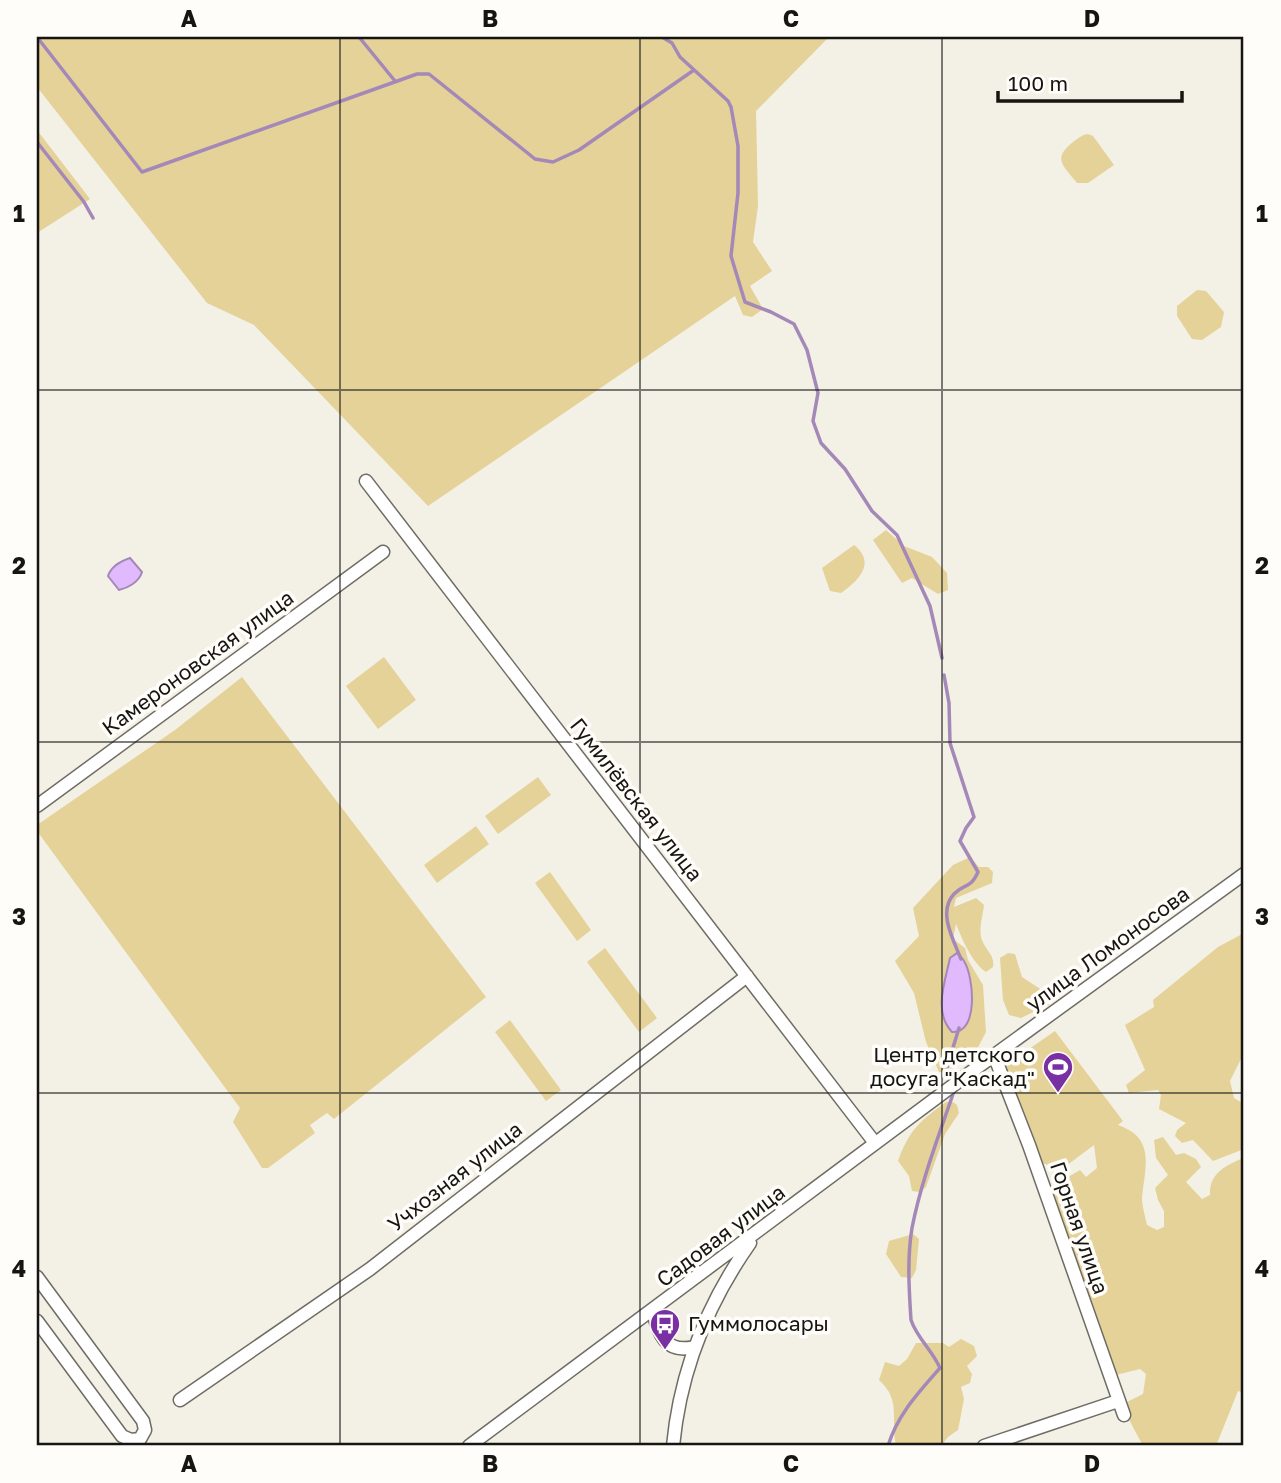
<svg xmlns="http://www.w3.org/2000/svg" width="1281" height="1483" viewBox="0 0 1281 1483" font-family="'Golos Text',sans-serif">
<rect width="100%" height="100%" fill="#f3f0e6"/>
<path fill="#e5d299" d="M37 37H829L756 111 758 206 753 242 772 271 750 286 763 309 752 317 743 315 735 296 428 506 254 325 207 303 37 87Z
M37 130 90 199 37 233Z
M1088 134 1093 136 1114 165 1088 183H1077C1063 165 1052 159 1073 142 1079 138 1081 135 1088 134Z
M1197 290 1206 291 1224 312 1221 327 1202 340 1192 339 1177 316V306Z
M886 530 904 546 932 557 947 573 948 590 938 594 912 578 902 583 873 540Z
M854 545C877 563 858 581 841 593L830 591 822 568Z
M384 657 416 700 378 729 346 686Z
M242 677 486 997 334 1119 327 1113 310 1125 315 1133 268 1168H262L233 1122 240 1108 37 831V825L175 730Z
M538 777 551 795 498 834 485 816Z
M476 826 489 844 437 883 424 865Z
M970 857 979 867H988L993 872 992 883 956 898 954 907 976 898 984 905C983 915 978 930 982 940 986 951 995 955 993 967L986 972C972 963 962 939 956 924L953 939 965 948 968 960 983 985 986 1032 973 1057 946 1072H939L926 1042 914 993 895 961 919 936 913 908 953 865Z
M550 872 591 930 577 941 535 883Z
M1244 933V1053L1230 1081 1234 1098 1244 1104V1149L1213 1161 1193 1140 1182 1143 1175 1136 1177 1130 1186 1123 1159 1109 1161 1095 1158 1090 1129 1093 1126 1085 1145 1070 1125 1025 1154 1007 1153 1000 1218 947Z
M605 948 657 1018 639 1032 587 962Z
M1008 953 1015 954 1022 977 1051 996 1050 1004 1021 1018 1009 1015 1003 1000 1000 958Z
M510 1020 561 1090 546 1101 495 1032Z
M1055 1031 1123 1121 1118 1125C1156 1138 1145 1167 1142 1197 1142 1206 1145 1216 1147 1225L1157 1230 1164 1227V1211L1158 1200 1155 1188 1168 1175 1156 1158 1154 1140 1163 1137 1176 1155 1184 1153 1196 1159 1201 1167 1186 1182 1202 1199 1210 1195C1209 1173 1226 1165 1244 1158V1393L1238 1391 1216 1446H1143L1124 1410 1125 1403 1143 1394 1146 1374 1140 1369 1116 1375 1054 1197 1062 1188 1063 1180 1080 1170 1086 1177 1097 1168 1094 1145 1054 1175 1046 1164H1040L1003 1067Z
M946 1102H953L957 1105 959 1113 945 1134 926 1187 920 1192 912 1191 909 1176 898 1161C909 1130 920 1121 946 1102Z
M913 1234 919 1239 916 1270 912 1278 901 1277 886 1254 889 1241Z
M961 1339 974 1346 977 1356 967 1366 972 1374 970 1383 961 1387 964 1399 958 1430 948 1437 941 1446H896C890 1419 902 1401 879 1380L885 1362 899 1366 907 1359 916 1343H943L949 1347Z"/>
<path fill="#e1bafe" stroke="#a488b7" stroke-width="2" d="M130 558 142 572C139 582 128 588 119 590L108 576C111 567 121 561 130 558Z
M957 953C959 956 963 958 964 961 974 977 979 1034 952 1032 933 1012 945 982 950 958Z"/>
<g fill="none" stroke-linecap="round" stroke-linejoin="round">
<path stroke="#a488b7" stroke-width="3.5" d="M37 37 142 172 417 74H429L535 159 553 162 579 150 694 70
M359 37 395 81
M662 37 672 43 680 57 728 101 731 107 738 146V193L731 256 745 302 771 312 794 324 807 350 818 393 813 421 821 443 845 469 872 511 897 535 930 606 942 658
M37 142 84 202 93 218
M944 675 949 703 950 743 974 817 966 828 960 841 978 872C970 890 964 883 954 894 937 912 954 941 961 959
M944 1077 959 1028
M888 1446C897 1415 919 1392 940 1368 932 1350 917 1338 911 1320 909 1290 907 1258 912 1228 921 1182 938 1138 953 1094"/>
<g stroke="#6f6c63" stroke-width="15">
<path id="street" d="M366 481 875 1143
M37 806 383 552
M994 1055 1029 1145 1124 1415
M37 1277 143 1421 145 1430 140 1439
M653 1311C658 1334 666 1354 694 1347
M37 1321 122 1436 131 1440 140 1439
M180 1400 370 1269 747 976
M469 1446 971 1072 1244 874
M673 1446C680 1373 707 1304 750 1243
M984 1446 1118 1401"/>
</g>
<use href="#street" stroke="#fff" stroke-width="12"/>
</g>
<path fill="none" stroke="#161512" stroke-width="2" stroke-opacity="0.55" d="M340 37V1446M640 37V1446M942 37V1446M37 390H1244M37 742H1244M37 1093H1244"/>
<defs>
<g id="stadium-pin" transform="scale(1.575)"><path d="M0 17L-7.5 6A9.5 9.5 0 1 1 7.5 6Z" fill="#7830a3" stroke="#fffdf9"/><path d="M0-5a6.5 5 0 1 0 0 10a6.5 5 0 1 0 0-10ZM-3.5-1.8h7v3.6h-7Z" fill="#fff"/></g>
<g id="bus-pin" transform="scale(1.575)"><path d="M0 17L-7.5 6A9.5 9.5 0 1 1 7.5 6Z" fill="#7830a3" stroke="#fffdf9"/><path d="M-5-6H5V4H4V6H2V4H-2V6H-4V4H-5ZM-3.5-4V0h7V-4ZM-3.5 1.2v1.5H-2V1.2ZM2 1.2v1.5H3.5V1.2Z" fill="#fff"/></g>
</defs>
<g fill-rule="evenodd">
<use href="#stadium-pin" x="1058" y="1067"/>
<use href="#bus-pin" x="665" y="1324"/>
</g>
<g text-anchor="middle" stroke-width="7" stroke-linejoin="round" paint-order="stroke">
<g font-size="21" fill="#161512" stroke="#fffdf9">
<text transform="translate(198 663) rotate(-36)" y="7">Камероновская улица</text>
<text transform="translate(636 800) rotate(52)" y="7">Гумилёвская улица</text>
<text transform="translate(1108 949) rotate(-36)" y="7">улица Ломоносова</text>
<text transform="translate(455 1177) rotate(-38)" y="7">Учхозная улица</text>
<text transform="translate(1079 1228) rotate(71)" y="7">Горная улица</text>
<text transform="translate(721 1236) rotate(-37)" y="7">Садовая улица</text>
</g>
<g font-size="21" fill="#161512" stroke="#fffdf9" text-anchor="end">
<text x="1035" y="1062">Центр детского<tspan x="1035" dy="24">досуга "Каскад"</tspan></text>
<text x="688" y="1331" text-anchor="start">Гуммолосары</text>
</g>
</g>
<rect width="1281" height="1483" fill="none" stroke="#fffdf9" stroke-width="77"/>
<path d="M998 91v10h184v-10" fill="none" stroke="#161512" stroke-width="3.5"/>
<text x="1008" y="91" font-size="21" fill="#161512" stroke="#fffdf9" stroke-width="5" paint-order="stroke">100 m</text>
<rect x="38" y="38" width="1204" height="1406" fill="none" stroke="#161512" stroke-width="2.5"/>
<g font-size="23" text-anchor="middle" font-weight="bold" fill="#161512">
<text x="189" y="27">A</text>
<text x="490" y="27">B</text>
<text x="791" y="27">C</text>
<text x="1092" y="27">D</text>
<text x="19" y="222">1</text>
<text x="1262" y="222">1</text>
<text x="19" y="574">2</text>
<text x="1262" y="574">2</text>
<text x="19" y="925">3</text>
<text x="1262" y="925">3</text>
<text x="19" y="1277">4</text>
<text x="1262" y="1277">4</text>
<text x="189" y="1472">A</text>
<text x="490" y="1472">B</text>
<text x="791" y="1472">C</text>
<text x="1092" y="1472">D</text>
</g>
</svg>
